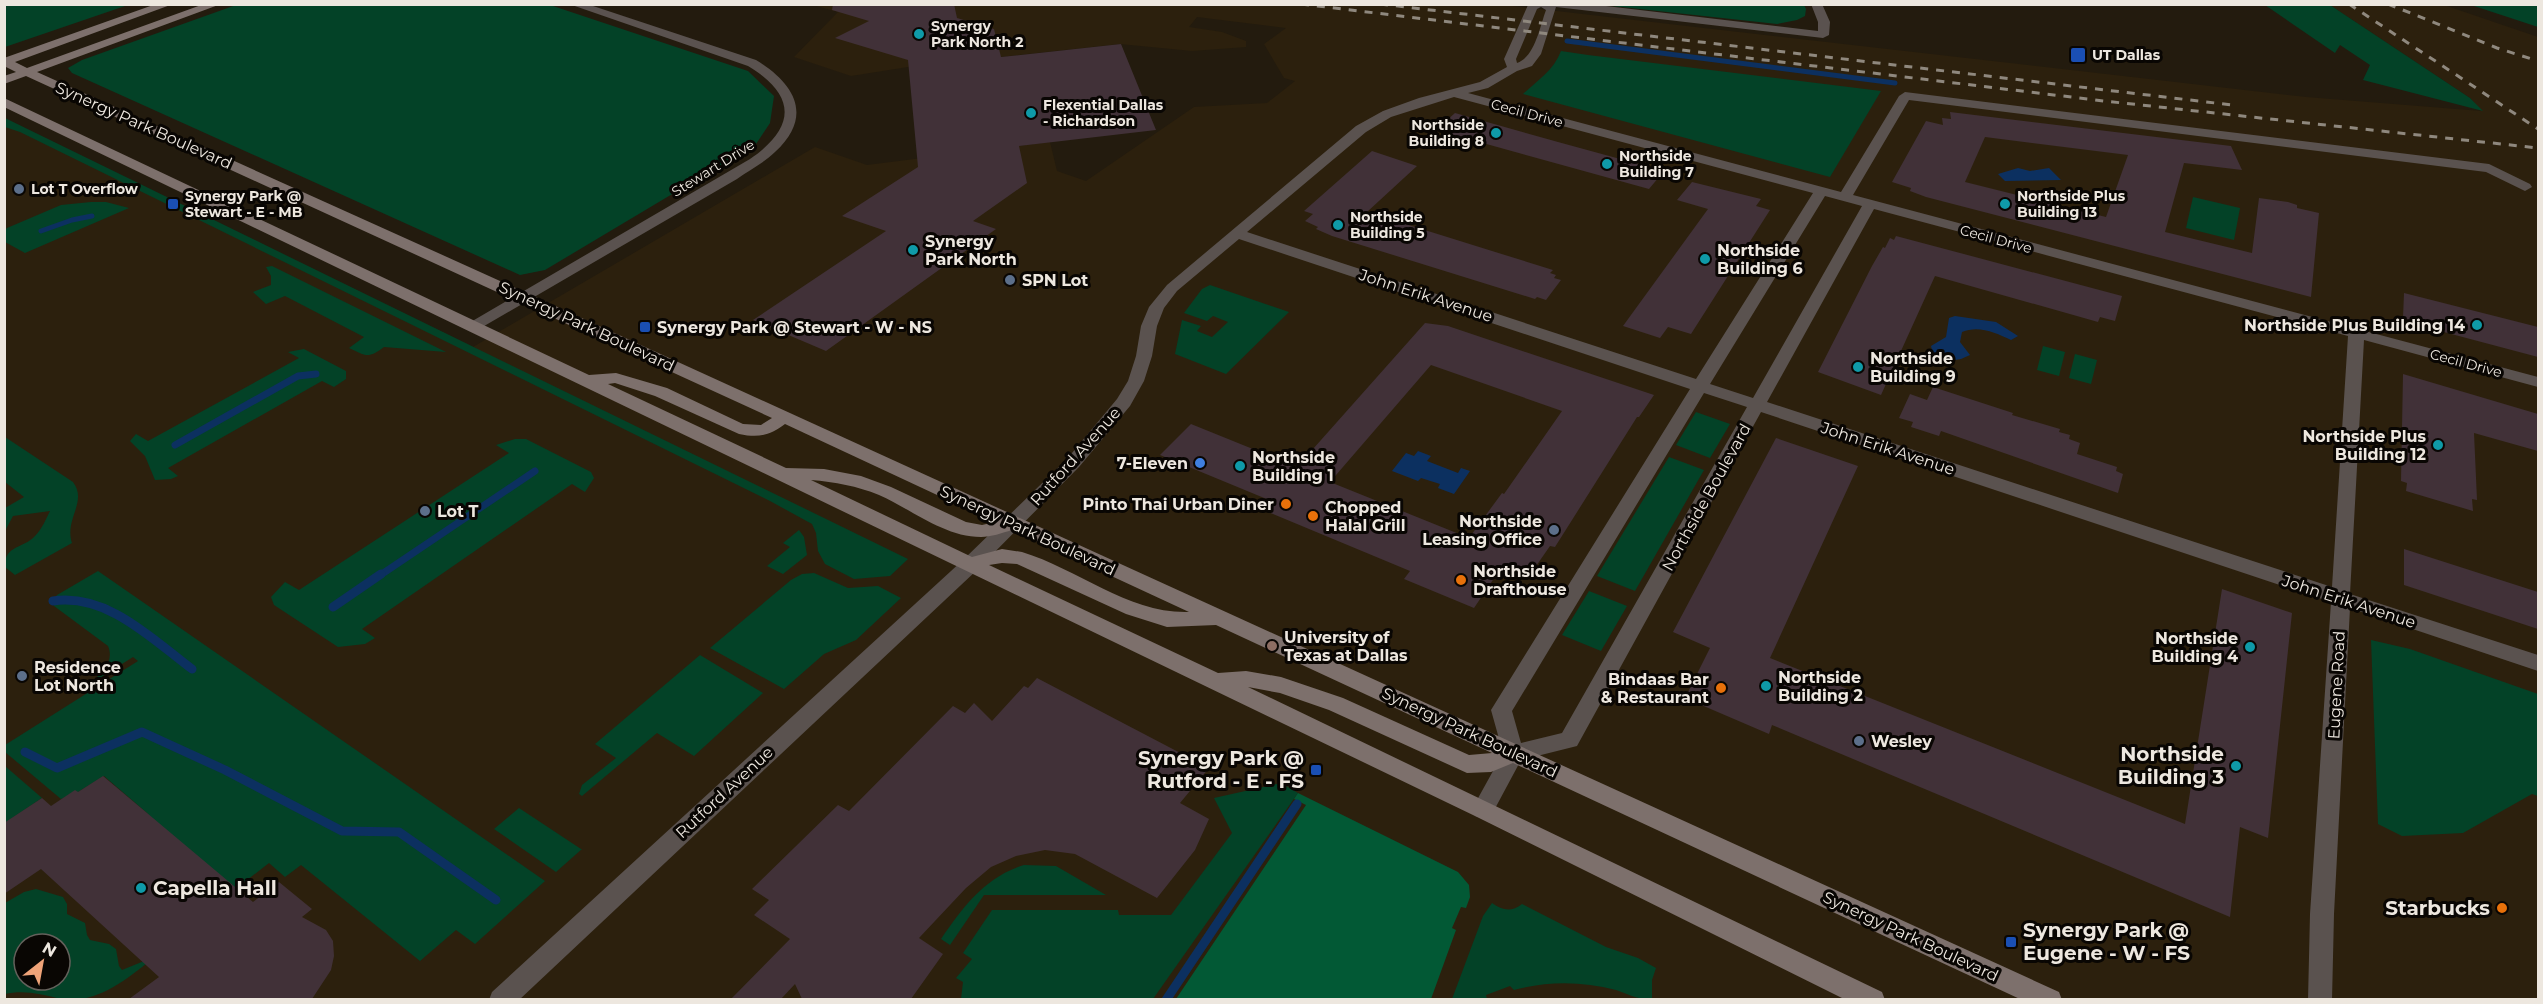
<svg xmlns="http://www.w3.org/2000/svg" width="2543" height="1004" viewBox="0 0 2543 1004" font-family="Montserrat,sans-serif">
<rect width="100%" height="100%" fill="#231b0e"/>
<path fill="#2c200d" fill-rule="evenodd" d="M813 5H1504L2306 97 2481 111 2470 98 2330 5H2444L2538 37V999H5L4 118 473 347 815 147 867 165 1050 142 1057 171 1086 181 1194 107 1267 103 1295 81 1284 78 1264 44 1286 28 1197 17 1189 27 1222 32 1246 41V47L1192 51 1120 44 908 67 851 76 794 57 838 12ZM24 944H60V980H24Z"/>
<path fill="#034227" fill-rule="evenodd" d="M5 4H128V5L5 47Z
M547 4 748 71 774 96 770 123 756 144 545 270 520 275 72 73 68 68 82 60 236 5Z
M1804 5 1806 9 1805 16 1797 20 1777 24 1603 5Z
M2265 5H2330L2470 98 2483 111 2363 80 2370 65 2340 45 2335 53Z
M2470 5H2538V27L2471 5Z
M1561 51 1588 55 1881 91 1830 177 1523 94C1537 81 1554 70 1561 51Z
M5 118 908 559 890 576 854 579 825 564 818 551 816 533 812 524 770 501 20 132 5 127Z
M2193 197 2240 208 2234 240 2186 228Z
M91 202H106L129 208 25 253 5 242V230L7 228 61 205Z
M272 266 446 352 384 347C368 359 366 356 349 348L364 337 285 296 266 304 253 292 271 285V276L266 267Z
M1210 285 1289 312 1226 374 1175 354 1182 320 1201 326 1197 331 1212 337 1228 322 1213 316 1207 321 1184 313 1202 289Z
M2043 346 2065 352 2059 376 2037 370Z
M304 349 346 371V379L334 387 322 381 168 468 178 476 171 479 155 480 145 456 130 441 136 434 148 441 299 358 288 352Z
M2075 354 2097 360 2091 384 2069 378Z
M1696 412 1730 424 1710 458 1676 445Z
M5 437 73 482C88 502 64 519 72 543L15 575 5 567C4 545 23 549 35 536 42 529 46 519 50 511L13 516 5 531V508L24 497 5 482Z
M515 439H526L591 472 594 478 585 492 572 484 362 629 375 638 365 644 338 647 274 605 271 597 285 582 299 590 509 453 496 445Z
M1669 457 1704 470 1635 591 1597 576Z
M799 530 804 537 807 555 783 574 767 566 790 547 783 543Z
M98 571 545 881 475 944 456 930 420 961 301 865 285 877 269 863 224 898 147 813 104 776 78 792 61 799 5 752V745L138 661 133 657 89 685C101 673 115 663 108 646L54 606 53 601 57 595Z
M814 573 848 588 878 586 901 598 856 640 824 654 784 689 710 648 791 580 802 574Z
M1589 591 1627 606 1601 651 1562 635Z
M2371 640 2410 649 2538 694V796L2532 794 2463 833 2402 836 2378 824Z
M700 655 763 693 694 756 657 733 582 796 579 794 582 785 616 758 595 744Z
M5 766 42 798 5 823Z
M1281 783 1298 793 1153 999H961L963 982 956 978 972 959 963 953 992 910H1118L1119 915H1171L1232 833 1214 798Z
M519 808 581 849H582L556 872 494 829Z
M1024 865 1056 866 1106 895H984L950 945 941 939C963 907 985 877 1024 865Z
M36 889 63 897 67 904V914L85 923 87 935 90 940 109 944 116 949 119 966 122 970 149 959 151 960C124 981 97 1004 60 999 41 994 24 990 5 994V903L24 892ZM24 944H60V980H24Z
M1492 903C1502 910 1511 913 1522 904L1606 947 1638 958 1656 968 1652 980V999C1638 1000 1628 994 1616 990 1581 981 1548 981 1514 990L1510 986 1486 995 1487 999H1452L1483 916Z"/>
<path fill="#025935" d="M1298 793 1458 872 1469 885 1470 897 1466 908 1461 907 1452 928 1456 930 1431 999H1176L1306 805 1294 799Z"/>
<path fill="#0c3060" d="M2018 168 2030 171 2049 168 2061 180 2005 181 1998 174Z
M1955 316 1996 322 2018 336 2011 340C1996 333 1979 325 1962 332L1960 342 1970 355 1961 359 1943 362 1933 354 1931 346 1946 337 1949 318Z
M1418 451 1431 456 1427 461 1458 473 1461 468 1470 471 1454 494 1438 488 1440 484 1421 478 1418 481 1392 471 1406 453 1414 456Z"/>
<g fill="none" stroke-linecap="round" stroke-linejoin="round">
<path stroke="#0c3060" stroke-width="5" d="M1567 41 1895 83
M41 231 72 220 92 216"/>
<path stroke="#0c3060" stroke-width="7" d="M175 445 298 376 316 374
M379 576 535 471"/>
<path stroke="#0c3060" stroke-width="9" d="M53 601C107 593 152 639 192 669
M333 607 381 574
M25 752 57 768 142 732 225 770 342 831 399 832 496 900
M1166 1000 1297 804"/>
</g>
<path fill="#413138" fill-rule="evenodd" d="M833 4H954L957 18 994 29 1001 57 1121 44 1156 130 1019 146 1027 183 973 221 996 229 826 351 753 320 886 231 842 216 918 167 908 60 835 38 869 21 832 10Z
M1950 112 2231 146 2242 170 2184 163 2165 232 2252 253 2259 198 2288 202 2297 205V208L2319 213 2311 297 1926 197 1910 191 1911 188 1892 182 1926 121 1943 125 1942 118 1951 119ZM1985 137 2128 155 2106 217 1965 182Z
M1455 113 1558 142 1664 171 1649 189 1436 130Z
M1372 151 1417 166 1367 212 1553 270 1550 273 1556 275 1554 278 1561 280 1546 300 1537 297 1535 299 1332 236 1316 229 1318 227 1305 221 1313 214 1304 211Z
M1692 182 1761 199 1756 206 1770 210 1691 334 1668 327 1660 338 1623 326 1708 209 1677 200Z
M1896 236 2122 296 2115 321 2100 317 2098 322 1935 276 1881 395 1818 372 1872 266 1883 247 1885 248 1890 238 1894 240Z
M2404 293 2538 327V357L2440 331 2403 318Z
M1425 323 1448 326 1654 395 1639 417H1637L1555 547 1550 546 1527 579 1501 568 1474 608 1404 579 1410 571 1261 509 1269 500 1160 455 1191 424 1297 467ZM1431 365 1562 411 1504 494 1502 493 1469 538 1330 482Z
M2403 374 2538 414V451L2474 433 2477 500 2472 499 2473 511 2406 491 2407 483 2401 481Z
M1933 387 2013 413 2012 415 2060 429 2059 432 2070 435 2069 439 2080 443 2077 454 2117 467 2116 471 2123 474 2118 493 1941 431 1939 436 1911 427 1913 422 1899 418 1910 394 1927 400Z
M1776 438 1858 466 1770 658 2185 824 2222 589 2292 613 2268 838 2240 827 2230 917 1772 725 1769 734 1685 698 1710 648 1673 632Z
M2404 549 2538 592V629L2404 585Z
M1037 678 1209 768 1180 803 1209 819 1195 850 1157 898 1075 854 1045 850 1016 856 991 867 966 888 919 938 943 954 911 999H802L795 984 781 999H731L790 939 754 915 769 900 752 889 838 805 849 811 953 706 965 713 974 703 992 721 1024 686 1028 688Z
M103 776 253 902 279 882 312 909 302 917 326 930 333 941 334 956 331 970 312 999H129L159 977 41 869 4 894V823L42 798 51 806 75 790 78 792Z"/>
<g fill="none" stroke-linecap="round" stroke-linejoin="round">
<path fill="#5a524f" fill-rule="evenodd" d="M569 4H587L756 60C795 84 814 116 775 152 764 163 749 170 737 179L479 329H469L466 326 469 323 750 159C797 127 796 95 748 66Z
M1589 4 1818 31V22L1811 4H1822L1830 22 1829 35 1823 38 1556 7 1541 54 1532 66 1517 71 1488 88 1468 93 1841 192 1899 96 1905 92 2489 164 2530 184 2532 187 2525 191 2486 172 1909 100 1853 195 2538 377V387L2364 340 2350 594 2538 655V671L2350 608 2334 914 2332 1000H2308L2310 914 2331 602 1761 412 1577 746 1521 760 1491 816 1483 818 1475 816 1472 809 1503 753 1491 710 1690 389 1239 239 1177 291 1164 308 1157 326 1152 356 1144 381 1130 406 1079 467 977 570 519 1000H489L492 992 963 560 1067 459 1117 399 1128 381 1136 356 1141 326 1149 307 1167 285 1356 126 1383 111 1419 98 1480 82 1507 67 1504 59 1528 5ZM1541 7 1546 10C1540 26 1535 57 1517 63L1516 59 1537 9ZM1454 97 1813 193 1696 379 1247 232 1366 132 1391 117ZM1825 196 1862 206 1753 398 1710 384ZM1874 209 2348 336 2332 587 1767 402ZM1704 393 1747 407 1562 733 1521 743 1512 711Z"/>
<path fill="#7d706c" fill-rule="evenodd" d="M156 4H173L15 62 27 68 204 4H221L37 72 529 294 2059 992 2062 1000H2022L1513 763 1491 772 1467 773 1329 710 1280 693 1248 687 1882 992 1885 1000H1846L1475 816 4 107V98L589 375 616 373 667 388 743 424 761 425 772 418 26 76 4 84V76L16 72 4 66V58ZM615 383 655 396 739 434C758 438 769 436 785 424L995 522 982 525 966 522 891 487 861 476 824 469 786 468 608 384ZM811 480C835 482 857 486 879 495 911 509 944 537 981 537 991 537 1002 533 1012 530L1189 612C1129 614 1078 569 1022 552L1002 549 972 557ZM1002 563 1017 564 1126 614 1167 627 1216 625 1492 753 1469 755 1343 698 1281 677 1246 671 1218 673 989 565Z"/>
<path stroke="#8f887e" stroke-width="3" stroke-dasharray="8 8" stroke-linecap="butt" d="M1301 4 2104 101 2538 148
M1380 4 2232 105
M2349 4 2538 129
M2388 4 2497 48 2538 61"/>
</g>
<g fill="#0f9aa8" stroke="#090603" stroke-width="2">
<circle cx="919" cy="34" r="6"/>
<circle cx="1031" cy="113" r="6"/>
<circle cx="1496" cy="133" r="6"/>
<circle cx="1607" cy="164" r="6"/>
<circle cx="2005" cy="204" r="6"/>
<circle cx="1338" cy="225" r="6"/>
<circle cx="913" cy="250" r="6"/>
<circle cx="1705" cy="259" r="6"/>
<circle cx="2477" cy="325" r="6"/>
<circle cx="1858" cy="367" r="6"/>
<circle cx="2438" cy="445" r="6"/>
<circle cx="1240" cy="466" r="6"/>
<circle cx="2250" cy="647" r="6"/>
<circle cx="1766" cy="686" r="6"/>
<circle cx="2236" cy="766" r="6"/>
<circle cx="141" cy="888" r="6"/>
</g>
<g fill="#1a4fb4" stroke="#090603" stroke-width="2">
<rect x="2070" y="47" width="16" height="16" rx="3"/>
<rect x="167" y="198" width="12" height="12" rx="3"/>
<rect x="639" y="321" width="12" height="12" rx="3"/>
<rect x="1310" y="764" width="12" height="12" rx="3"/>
<rect x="2005" y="936" width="12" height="12" rx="3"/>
</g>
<g fill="#5c6f8a" stroke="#090603" stroke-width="2">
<circle cx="19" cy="189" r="6"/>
<circle cx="1010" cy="280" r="6"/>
<circle cx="425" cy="511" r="6"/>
<circle cx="1554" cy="530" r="6"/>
<circle cx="22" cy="676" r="6"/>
<circle cx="1859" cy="741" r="6"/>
</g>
<circle fill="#3f7fe0" stroke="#090603" stroke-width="2" cx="1200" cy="463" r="6"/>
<g fill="#e8710a" stroke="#090603" stroke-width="2">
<circle cx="1286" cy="504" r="6"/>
<circle cx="1313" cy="516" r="6"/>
<circle cx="1461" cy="580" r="6"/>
<circle cx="1721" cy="688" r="6"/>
<circle cx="2502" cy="908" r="6"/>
</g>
<circle fill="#8d6e63" stroke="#090603" stroke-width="2" cx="1272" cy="646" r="6"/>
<g text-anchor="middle" stroke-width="6" stroke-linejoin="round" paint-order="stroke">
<g font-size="14" font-weight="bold" fill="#ede7df" stroke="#090603" text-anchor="start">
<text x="931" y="31">Synergy<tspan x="931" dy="16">Park North 2</tspan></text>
<text x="2092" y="60">UT Dallas</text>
<text x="1043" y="110">Flexential Dallas<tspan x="1043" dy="16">- Richardson</tspan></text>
<text x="1484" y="130" text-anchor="end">Northside<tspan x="1484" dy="16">Building 8</tspan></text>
<text x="1619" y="161">Northside<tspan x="1619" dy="16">Building 7</tspan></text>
<text x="31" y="194">Lot T Overflow</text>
<text x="185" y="201">Synergy Park @<tspan x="185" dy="16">Stewart - E - MB</tspan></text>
<text x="2017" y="201">Northside Plus<tspan x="2017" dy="16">Building 13</tspan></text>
<text x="1350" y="222">Northside<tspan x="1350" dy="16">Building 5</tspan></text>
</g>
<g font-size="14" fill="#ede7df" stroke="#090603">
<text transform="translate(1527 113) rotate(15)" y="5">Cecil Drive</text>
<text transform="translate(713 168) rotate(-32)" y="5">Stewart Drive</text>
<text transform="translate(1996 239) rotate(15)" y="5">Cecil Drive</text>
<text transform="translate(2466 363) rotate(15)" y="5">Cecil Drive</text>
</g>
<g font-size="16" fill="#ede7df" stroke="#090603">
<text transform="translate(144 125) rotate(24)" y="6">Synergy Park Boulevard</text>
<text transform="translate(1426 295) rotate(18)" y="6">John Erik Avenue</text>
<text transform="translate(587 326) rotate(25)" y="6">Synergy Park Boulevard</text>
<text transform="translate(1888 448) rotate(18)" y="6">John Erik Avenue</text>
<text transform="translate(1075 456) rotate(-48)" y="6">Rutford Avenue</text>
<text transform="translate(1706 497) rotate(-61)" y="6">Northside Boulevard</text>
<text transform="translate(1028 530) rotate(25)" y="6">Synergy Park Boulevard</text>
<text transform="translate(2349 601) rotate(18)" y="6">John Erik Avenue</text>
<text transform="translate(2336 685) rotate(-87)" y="6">Eugene Road</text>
<text transform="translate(1470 732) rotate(25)" y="6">Synergy Park Boulevard</text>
<text transform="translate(724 792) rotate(-43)" y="6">Rutford Avenue</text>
<text transform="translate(1911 936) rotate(25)" y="6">Synergy Park Boulevard</text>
</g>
<g font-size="16" font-weight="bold" fill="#ede7df" stroke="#090603" text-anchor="start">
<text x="925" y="247">Synergy<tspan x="925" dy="18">Park North</tspan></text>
<text x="1717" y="256">Northside<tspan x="1717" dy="18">Building 6</tspan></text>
<text x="1022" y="286">SPN Lot</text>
<text x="2465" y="331" text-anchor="end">Northside Plus Building 14</text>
<text x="657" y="333">Synergy Park @ Stewart - W - NS</text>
<text x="1870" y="364">Northside<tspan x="1870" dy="18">Building 9</tspan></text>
<text x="2426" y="442" text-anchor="end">Northside Plus<tspan x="2426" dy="18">Building 12</tspan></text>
<text x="1252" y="463">Northside<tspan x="1252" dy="18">Building 1</tspan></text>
<text x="1188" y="469" text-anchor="end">7-Eleven</text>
<text x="1274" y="510" text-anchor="end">Pinto Thai Urban Diner</text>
<text x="1325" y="513">Chopped<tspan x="1325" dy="18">Halal Grill</tspan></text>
<text x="437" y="517">Lot T</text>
<text x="1542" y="527" text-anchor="end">Northside<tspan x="1542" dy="18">Leasing Office</tspan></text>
<text x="1473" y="577">Northside<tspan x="1473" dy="18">Drafthouse</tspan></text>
<text x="1284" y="643">University of<tspan x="1284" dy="18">Texas at Dallas</tspan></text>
<text x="2238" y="644" text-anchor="end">Northside<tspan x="2238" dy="18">Building 4</tspan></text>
<text x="34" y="673">Residence<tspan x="34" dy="18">Lot North</tspan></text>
<text x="1778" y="683">Northside<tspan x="1778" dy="18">Building 2</tspan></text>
<text x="1709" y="685" text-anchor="end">Bindaas Bar<tspan x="1709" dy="18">&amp; Restaurant</tspan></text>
<text x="1871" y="747">Wesley</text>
</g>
<g font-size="20" font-weight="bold" fill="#ede7df" stroke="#090603" text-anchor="end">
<text x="2224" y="761">Northside<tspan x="2224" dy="23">Building 3</tspan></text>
<text x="1304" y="765">Synergy Park @<tspan x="1304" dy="23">Rutford - E - FS</tspan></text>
<text x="153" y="895" text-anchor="start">Capella Hall</text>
<text x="2490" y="915">Starbucks</text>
<text x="2023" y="937" text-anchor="start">Synergy Park @<tspan x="2023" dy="23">Eugene - W - FS</tspan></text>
</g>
</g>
<rect width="2543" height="1004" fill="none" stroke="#ede7df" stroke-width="12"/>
<g transform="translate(42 962) rotate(31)"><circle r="28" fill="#090603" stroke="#64605b" stroke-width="1.5"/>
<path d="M0-4.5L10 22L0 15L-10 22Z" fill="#efa378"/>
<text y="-9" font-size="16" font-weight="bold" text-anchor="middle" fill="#ede7df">N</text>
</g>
</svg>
